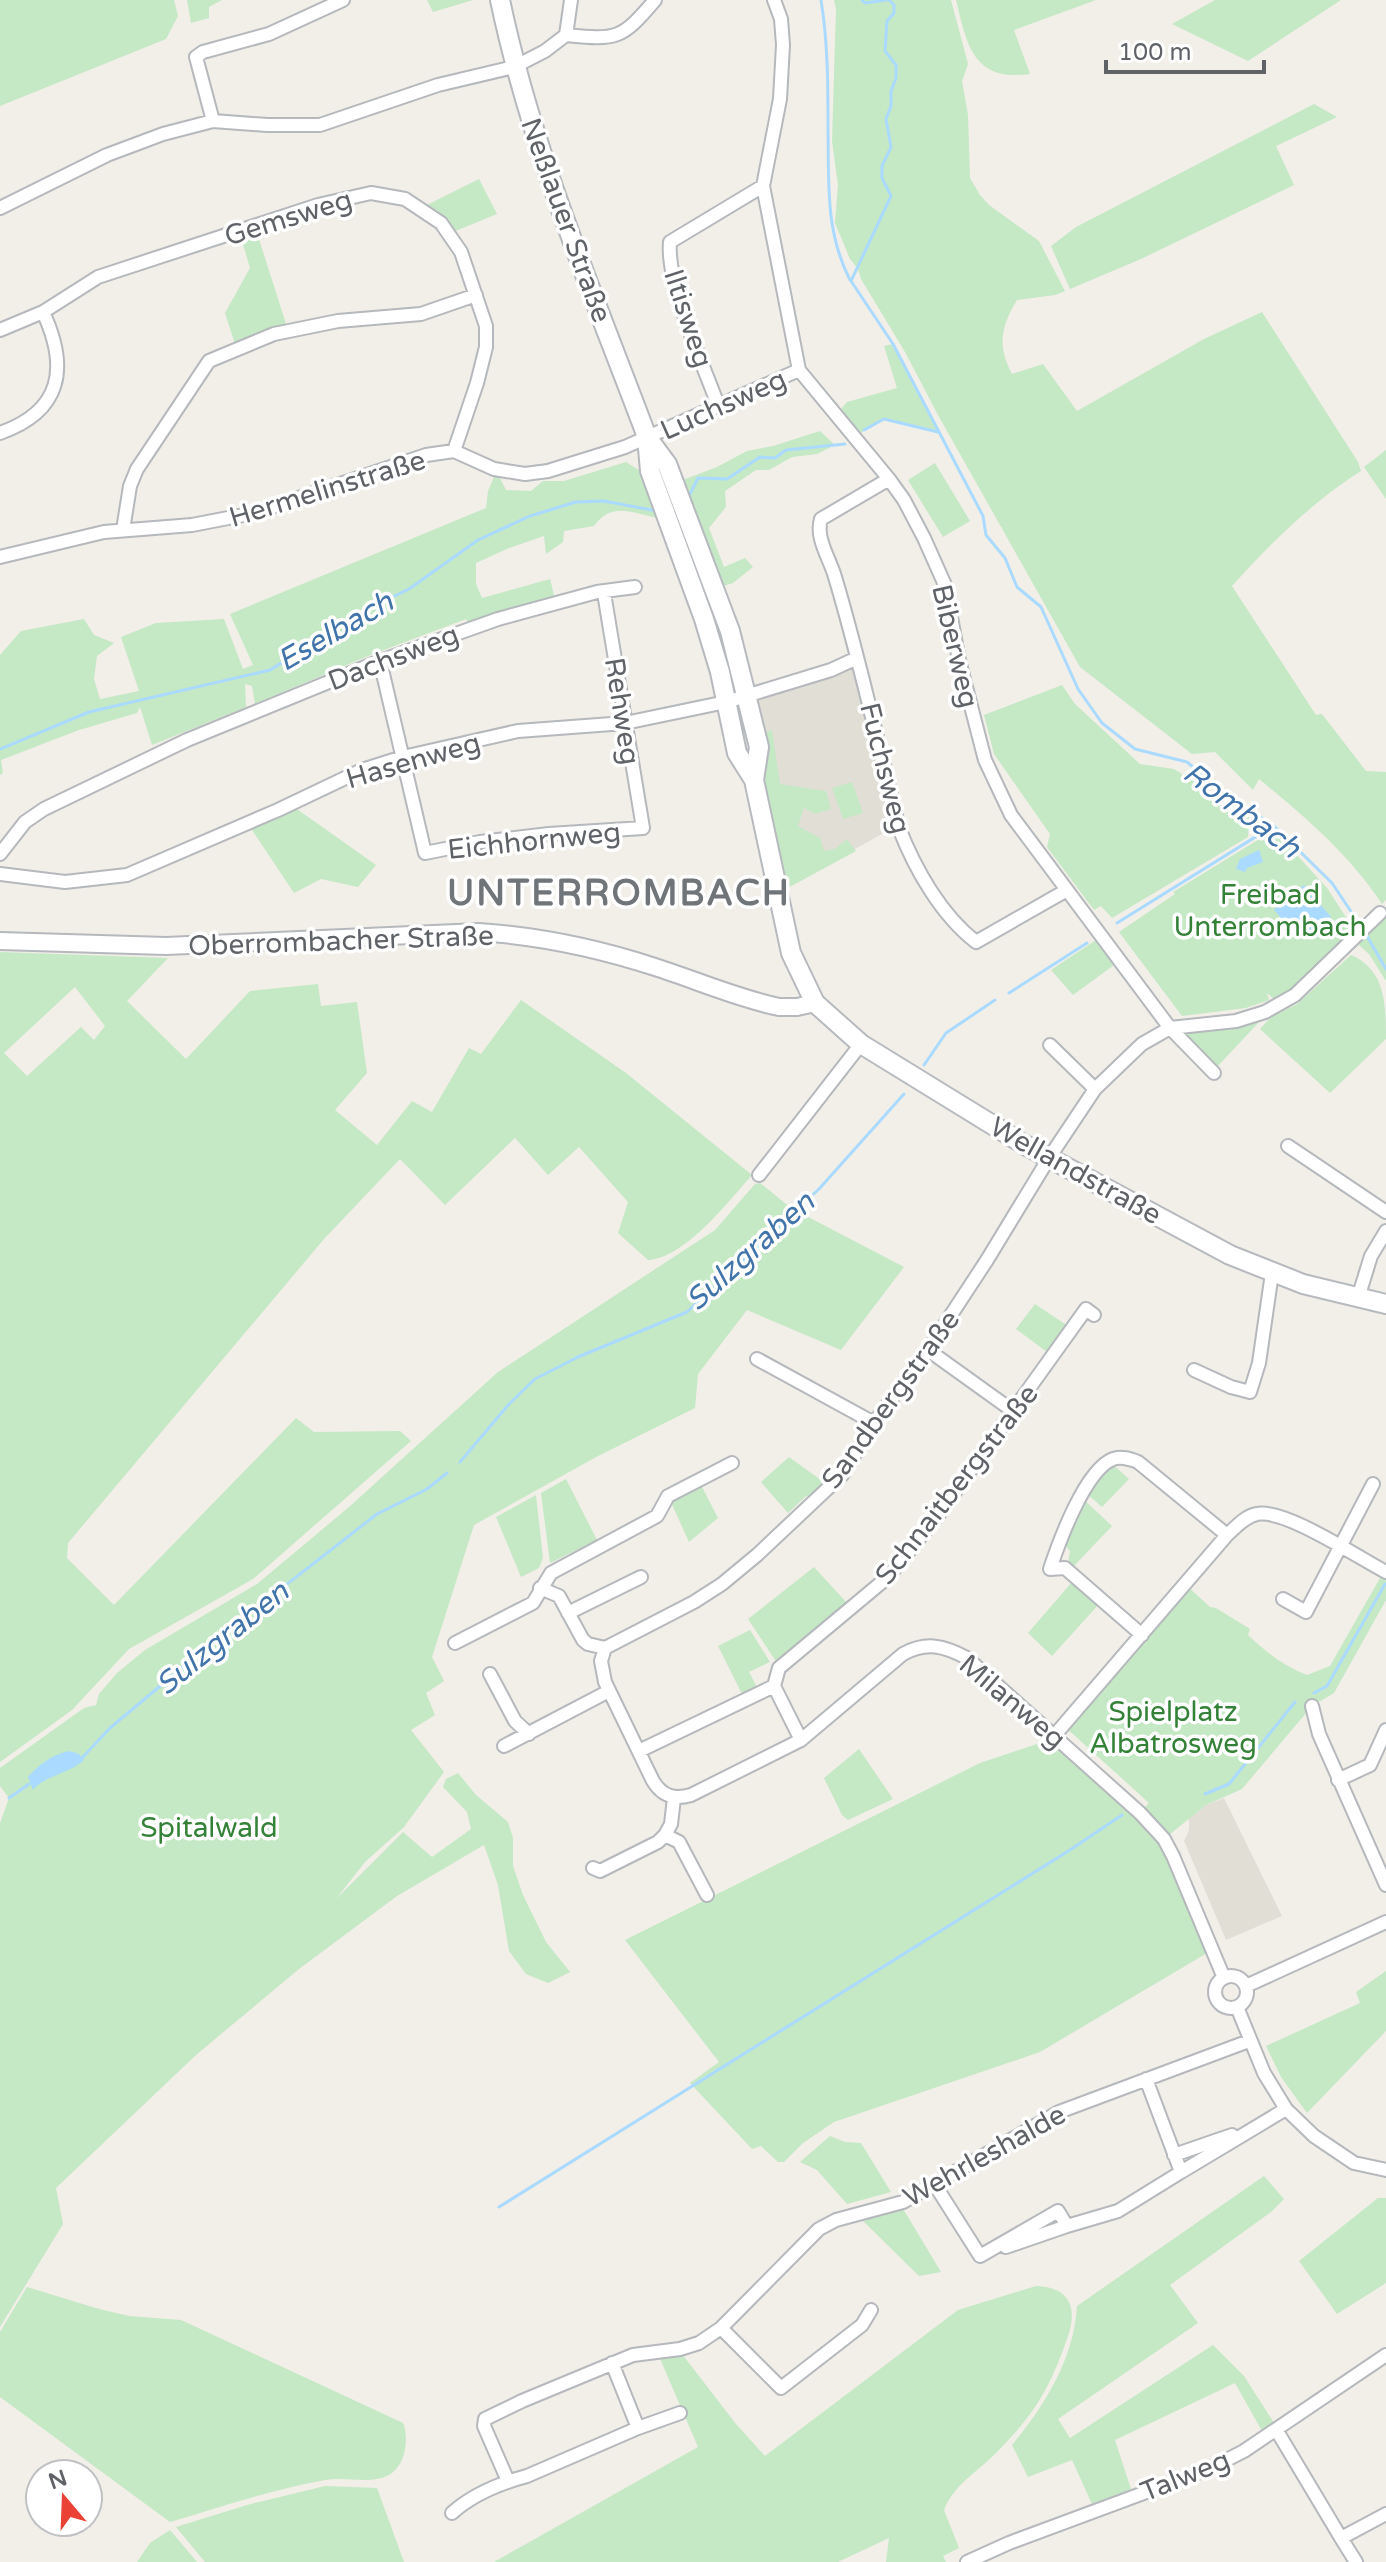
<svg xmlns="http://www.w3.org/2000/svg" width="1386" height="2562" viewBox="0 0 1386 2562" font-family="'Varela Round',sans-serif">
<rect width="100%" height="100%" fill="#f1efe8"/>
<path fill="#e1ded6" d="M854 663 893 828 784 888 752 700Z
M1224 1798 1282 1916 1226 1940 1184 1841 1189 1830V1818L1206 1805Z"/>
<path fill="#c5e8c5" fill-rule="evenodd" d="M0 0H174L178 16 166 39 0 106Z
M187 0H222L209 7V18L191 23Z
M427 0H473L433 12Z
M834 0H951L968 64 962 81 968 115 970 178 980 195 989 205 1039 241 1065 291 1055 295 1017 300C1001 326 997 346 1012 374L1043 364 1077 411 1204 339 1262 312 1358 462 1361 471C1312 502 1271 543 1232 586L1316 715 1322 714 1366 771 1386 772V900L1382 904C1350 855 1304 816 1259 779L1253 790 1215 752 1192 754 1080 667 938 415 905 352 861 279 858 269 850 259 835 223 838 185 832 141 836 9Z
M956 0H1096L1014 30 1030 74C973 82 967 45 956 0Z
M1215 0H1341L1248 61 1172 24Z
M1314 104 1337 117 1276 146 1294 185 1141 259 1070 289 1051 246 1076 227Z
M479 179 497 214 453 232 423 207Z
M258 236 287 327 235 344 225 313 250 268 242 241Z
M893 344 938 432 884 419 864 430 856 438 836 415 847 402 897 388 884 346Z
M820 431 835 445 817 454 792 457 769 470H756L725 491 726 507 709 528 724 567 745 558 753 567 733 583 720 587 680 481 717 467 747 451 773 446Z
M1386 450V499L1364 467Z
M626 462 642 472 658 518C632 513 612 501 594 526L564 531 563 542 546 554 544 536 509 548 476 563V584L482 598 550 579 555 599 468 624 466 619 368 656 255 704 252 686 245 684 246 707 152 745 140 707 137 713 79 730 1 760 3 773 0 775V655L21 631 84 619 94 635 114 643 97 656 94 679 100 699 139 691 121 637 156 623 224 619 243 669 253 665 230 614 486 508 488 491 495 475 499 476 506 490 531 491 543 481H564Z
M935 463 970 521 943 537 908 480Z
M1062 685 1075 704 1140 764 1174 769 1249 817 1248 837 1112 918 1101 906 1094 910 1047 847 1050 834 994 754 984 715Z
M772 730 780 784 826 791 831 809 815 814 804 808 798 826 820 838 824 851 835 849 847 839 856 851 784 890 757 776 758 735Z
M852 782 863 813 843 819 832 788Z
M294 807 376 865 358 887 321 879 294 893 250 827Z
M1274 830 1327 888 1355 931 1277 1002 1267 993 1269 1000 1246 1008 1182 1016 1119 932 1175 894 1173 892Z
M1386 914V981L1369 954 1359 945C1361 935 1378 922 1386 914Z
M1096 940 1114 965 1073 995 1051 970Z
M0 952 168 958 127 1001 186 1059 250 991 318 984 321 1006 357 1002 367 1073 335 1110 377 1145 412 1101 432 1112 469 1048 481 1054 521 1000 626 1073 752 1175C728 1202 685 1258 648 1260L618 1233 628 1202 579 1147 548 1175 515 1138 445 1205 400 1159 324 1239 68 1543 67 1558 114 1605 296 1418 314 1432 400 1431 411 1441 253 1579 129 1649 72 1710 0 1762ZM75 987 105 1026 94 1040 81 1027 27 1076 4 1053Z
M1351 955C1386 970 1386 1006 1386 1039L1330 1093 1260 1029 1271 1017 1297 1004Z
M1261 1016V1020L1215 1069 1178 1031Z
M760 1183 791 1208 904 1267 841 1350 747 1310 698 1374 695 1408 598 1456 474 1525 432 1657 444 1681 426 1693 435 1715 411 1730 444 1772 404 1827 365 1862 336 1899 403 1832 432 1857 471 1829 467 1812 443 1787 446 1779 458 1773 476 1795 508 1822 513 1838V1866L523 1895 546 1942 570 1972 548 1983 526 1974 509 1951 498 1885 484 1845 397 1896 299 1969 196 2055 56 2188 63 2224 0 2327V1823L9 1798 0 1786V1768L84 1708 96 1705 99 1694 117 1673 145 1650 257 1584 349 1507 498 1372 715 1230 755 1184Z
M1035 1304 1071 1328 1051 1355 1016 1329Z
M789 1457 825 1483 809 1497 806 1496 788 1513 761 1482Z
M1112 1464 1129 1479 1102 1507 1086 1493Z
M566 1479 597 1540 550 1563 541 1493Z
M700 1483 718 1518 689 1542 670 1500Z
M536 1495 543 1558 539 1568 521 1577 496 1517Z
M1082 1498 1112 1526 1072 1568 1068 1564 1070 1551 1063 1543Z
M814 1567 847 1603 777 1663 748 1619Z
M1384 1571 1386 1572V1600L1334 1693 1312 1706 1242 1789 1206 1805 1164 1839 1140 1813 1149 1803 1063 1725 1186 1585 1210 1607 1216 1608 1250 1629 1248 1635C1266 1652 1284 1666 1307 1675L1330 1666Z
M1072 1582 1099 1604 1052 1656 1028 1633Z
M750 1630 770 1662 749 1672 758 1689 743 1696 718 1646Z
M1049 1740 1109 1790 1157 1838 1207 1953 1040 2052 834 2122 803 2143 784 2162H778L761 2146 752 2149 690 2083 719 2062 625 1940 980 1763Z
M859 1749 893 1799 848 1820 842 1815 824 1778Z
M1386 1971V2031L1307 2113 1281 2077 1266 2046 1360 2003 1356 1992Z
M830 2136 845 2142 861 2143 891 2192 847 2204 817 2170 800 2162Z
M1264 2176 1284 2199 1271 2212 1170 2285 1198 2323 1058 2419 1070 2438 1213 2345 1244 2376 1274 2423 1262 2431 1235 2383 1115 2440 1131 2489 1092 2504 1072 2460 1028 2477 1012 2445C1045 2405 1074 2359 1077 2306Z
M1378 2198H1386V2283L1337 2314 1299 2261Z
M902 2207 941 2272 919 2276 861 2219Z
M1036 2286C1069 2287 1078 2307 1068 2336 1050 2388 1036 2412 998 2451 980 2470 953 2485 944 2510L959 2548 943 2556 946 2562H886L889 2538 838 2562H494L698 2447 658 2354H682L736 2424 765 2456 958 2310Z
M27 2287 99 2309 129 2316 181 2320 403 2423C409 2437 406 2463 392 2473 373 2486 347 2476 325 2480 273 2489 221 2507 170 2522L0 2397V2332Z
M325 2486 377 2488 404 2562H205L176 2527 247 2505Z
M170 2530 197 2562H137L150 2543Z"/>
<path fill="#aadaff" d="M1259 850 1263 862 1247 868 1245 872 1236 869 1240 859Z
M1304 885 1331 917 1312 933 1300 919 1290 928 1274 910Z
M69 1751 79 1754 84 1760C69 1774 45 1775 33 1790L28 1777C40 1764 51 1755 69 1751Z"/>
<g fill="none" stroke-linecap="round" stroke-linejoin="round">
<path stroke="#aadaff" stroke-width="3" d="M821 0C828 43 828 86 828 129 829 183 825 231 850 280
M862 0 865 3 886 0
M889 0 894 5V13L887 21 885 51 896 65V78L891 91V106L886 119 891 147 882 166V178L891 196 851 281 893 344 983 516 986 535 1005 558 1017 587 1041 607 1078 689 1102 723 1135 749 1187 762 1223 792 1274 826 1332 883 1360 925
M864 430 884 419 938 432
M687 500 698 478 727 479 760 457 775 458 786 450 845 444
M0 749 89 712 270 670 364 611 409 589 478 540 530 516 576 502 604 501 657 511
M1117 923 1273 826
M1364 931 1386 969
M1009 993 1087 943
M924 1065 946 1033 995 1000
M460 1462 510 1403 535 1379 578 1357 687 1312 819 1189 904 1094
M1314 1693 1327 1686 1385 1584
M82 1758 110 1728 209 1645 377 1514 427 1489 447 1473
M1205 1794 1229 1784 1295 1702
M9 1798 29 1784
M499 2207 1070 1850 1122 1815"/>
<g stroke="#b5b8bc" stroke-width="16">
<path id="minor" d="M774 0 781 19 783 45 780 99 763 186 799 370 889 479 904 500 924 538 945 585 959 660 985 760 1011 815 1170 1028 1214 1073
M566 35 571 0
M213 121 196 57 203 52 269 34 343 0
M0 208 107 155 163 134 213 121 267 125H320L438 85 514 67 545 51 566 35C617 40 621 40 655 0
M0 330 43 312 98 277 318 205 371 193 405 199 441 223 461 252 486 326V347L477 383 454 451
M718 405C703 364 666 283 670 242L763 186
M0 433C62 411 69 368 43 312
M889 479 821 519C815 538 830 559 835 577 860 660 878 744 899 828 915 869 941 915 976 942L1067 890
M123 530 130 486 137 469 209 361 274 334 338 321 421 314 476 295
M0 557 104 532 192 525 254 513 426 455 454 451 494 469 525 474 548 471 625 447 799 370
M380 661 425 853 480 842 549 834 643 828 604 593
M0 854 25 822 44 809 187 740 380 661 498 619 597 592 635 587
M0 874 65 882 127 875 278 810 362 770 403 757 518 731 625 723 726 702 831 670 857 658
M1050 1045 1095 1089
M1288 1146 1386 1212
M759 1175 861 1044
M1358 1298 1371 1256 1386 1231
M928 1350 1013 1411
M757 1359 874 1423
M1194 1370 1231 1387 1250 1392 1259 1363 1272 1273
M540 1588 559 1596 583 1640 588 1644 605 1648
M1283 1599 1306 1612 1373 1484
M568 1613 641 1577
M1142 1635 1065 1568 1050 1569C1059 1542 1085 1470 1113 1459 1121 1456 1130 1459 1138 1462L1227 1535
M455 1643 533 1603 551 1573 657 1516 668 1496 732 1463
M605 1648 694 1602 722 1584 757 1555 842 1475 874 1423 928 1350 987 1260 1049 1158 1095 1089 1119 1066 1142 1044 1170 1028 1236 1021 1265 1012 1295 995 1380 913
M605 1648 601 1661 605 1682 653 1781C662 1796 674 1800 691 1795L801 1740 903 1654C927 1641 944 1646 967 1658L1140 1813 1164 1839 1173 1856 1224 1978
M490 1674 515 1721 529 1734
M1312 1706 1319 1734 1386 1885
M1054 1736 1227 1535C1235 1528 1245 1516 1257 1514 1284 1508 1359 1558 1386 1572
M801 1740 774 1686 779 1668 888 1577 939 1514 1086 1309 1094 1315
M504 1746 609 1691
M639 1751 774 1686
M1338 1780 1370 1765 1386 1730
M665 1835 679 1842 707 1895
M593 1868 600 1871 658 1842 665 1835 671 1824 674 1798
M1215 1992a16 16 0 1 1 32 0a16 16 0 1 1-32 0Z
M1246 1986 1386 1922
M1237 2007 1264 2073 1286 2109 1314 2136 1354 2163 1386 2170
M1146 2079 1181 2172 1286 2109
M1174 2155 1232 2135
M935 2185 980 2256 1058 2211 1067 2226 1118 2211 1181 2172
M1006 2247 1067 2226
M721 2328 781 2388 862 2325 871 2310
M612 2363 638 2428
M1277 2431 1341 2538 1386 2514
M508 2481 484 2426 485 2419 522 2401 633 2355 680 2349 699 2343 721 2328 819 2229 836 2220 903 2202 1059 2112 1249 2041
M452 2513C472 2495 501 2483 527 2476L638 2428 680 2413
M1341 2538 1356 2562
M967 2562 1009 2543 1211 2468 1244 2451 1386 2355"/>
</g>
<g stroke="#b5b8bc" stroke-width="20">
<path id="tertiary" d="M0 941 166 946 479 932C539 936 597 948 655 967 696 980 736 998 779 1007H797L815 1003"/>
</g>
<g stroke="#b6babf" stroke-width="22">
<path id="secondary" d="M500 0C532 152 593 293 647 437L667 464 730 631 759 747 754 780
M647 437 650 471 704 619 720 672 737 753 754 780 791 953 815 1003 861 1044 1025 1145 1230 1255 1303 1284 1386 1304"/>
</g>
<use href="#minor" stroke="#fff" stroke-width="12"/>
<use href="#tertiary" stroke="#fff" stroke-width="16"/>
<use href="#secondary" stroke="#fff" stroke-width="18"/>
</g>
<g text-anchor="middle" stroke-width="7" stroke-linejoin="round" paint-order="stroke">
<g font-size="28" fill="#5f6368" stroke="#fff">
<text transform="translate(288 217) rotate(-17)" y="10">Gemsweg</text>
<text transform="translate(567 220) rotate(70)" y="10">Neßlauer Straße</text>
<text transform="translate(689 318) rotate(72)" y="10">Iltisweg</text>
<text transform="translate(723 404) rotate(-24)" y="10">Luchsweg</text>
<text transform="translate(327 488) rotate(-17)" y="10">Hermelinstraße</text>
<text transform="translate(956 646) rotate(77)" y="10">Biberweg</text>
<text transform="translate(393 657) rotate(-21)" y="10">Dachsweg</text>
<text transform="translate(623 711) rotate(81)" y="10">Rehweg</text>
<text transform="translate(413 760) rotate(-16)" y="10">Hasenweg</text>
<text transform="translate(886 768) rotate(76)" y="10">Fuchsweg</text>
<text transform="translate(534 840) rotate(-6)" y="10">Eichhornweg</text>
<text transform="translate(341 940) rotate(-2)" y="10">Oberrombacher Straße</text>
<text transform="translate(1076 1170) rotate(29)" y="10">Wellandstraße</text>
<text transform="translate(890 1399) rotate(-54)" y="10">Sandbergstraße</text>
<text transform="translate(956 1484) rotate(-52)" y="10">Schnaitbergstraße</text>
<text transform="translate(1013 1701) rotate(40)" y="10">Milanweg</text>
<text transform="translate(984 2155) rotate(-29)" y="10">Wehrleshalde</text>
<text transform="translate(1185 2475) rotate(-22)" y="10">Talweg</text>
</g>
<g font-size="28" fill="#348238" stroke="#fff">
<text x="1270" y="904">Freibad<tspan x="1270" dy="32">Unterrombach</tspan></text>
<text x="1173" y="1721">Spielplatz<tspan x="1173" dy="32">Albatrosweg</tspan></text>
<text x="209" y="1837">Spitalwald</text>
</g>
<g font-size="30" font-style="italic" fill="#4174aa" stroke="#fff">
<text transform="translate(335 631) rotate(-30)" y="10">Eselbach</text>
<text transform="translate(1242 810) rotate(37)" y="10">Rombach</text>
<text transform="translate(750 1251) rotate(-42)" y="10">Sulzgraben</text>
<text transform="translate(222 1638) rotate(-39)" y="10">Sulzgraben</text>
</g>
<g font-size="36" font-weight="bold" letter-spacing="2" fill="#70757a" stroke="#fff">
<text x="619" y="905">UNTERROMBACH</text>
</g>
</g>
<g transform="translate(64 2498) rotate(341)"><circle r="38" fill="#ffffff" stroke="#bfc1c3" stroke-width="2"/>
<path d="M0-6L14 30L0 20L-14 30Z" fill="#ea4335"/>
<text y="-12" font-size="22" font-weight="bold" text-anchor="middle" fill="#5f6368">N</text>
</g>
<path d="M1106 60v12h158v-12" fill="none" stroke="#5f6368" stroke-width="4"/>
<text x="1118" y="60" font-size="24" fill="#5f6368" stroke="#ffffff" stroke-width="6" paint-order="stroke">100 m</text>
</svg>
